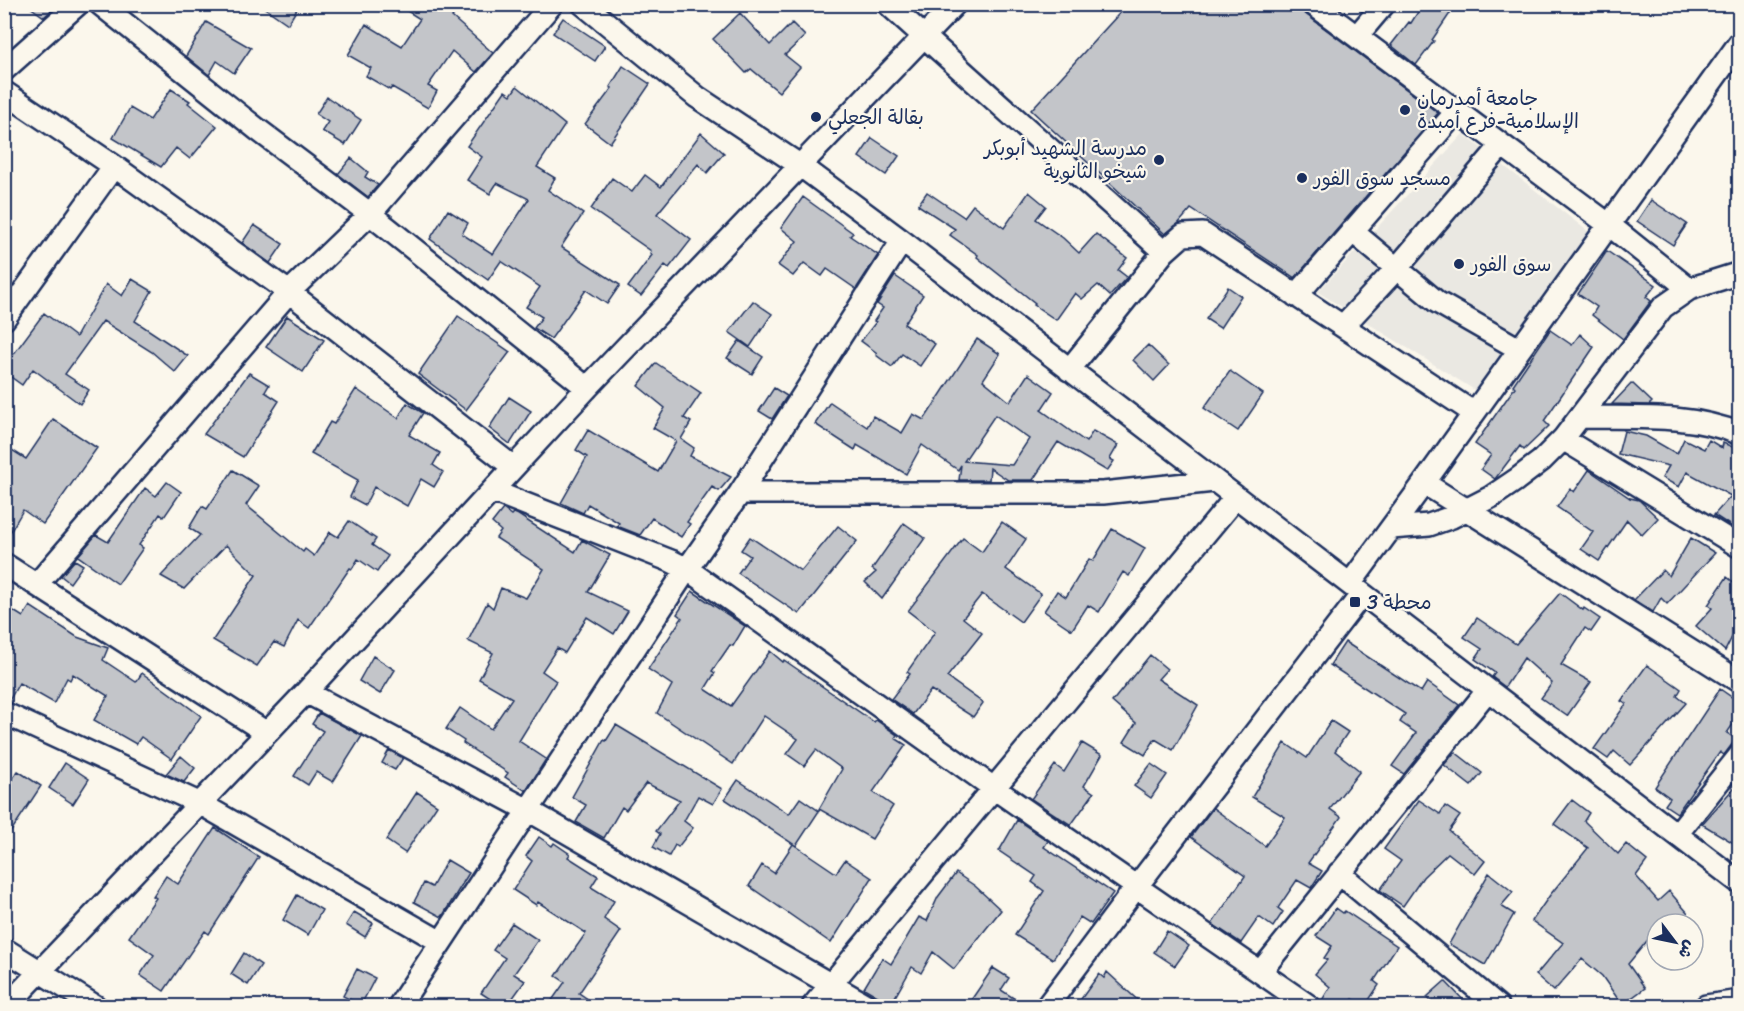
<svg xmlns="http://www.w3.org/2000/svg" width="1744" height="1011" viewBox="0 0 1744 1011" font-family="Sriracha,'Playpen Sans Arabic',sans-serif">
<rect width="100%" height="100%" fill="#fbf7ec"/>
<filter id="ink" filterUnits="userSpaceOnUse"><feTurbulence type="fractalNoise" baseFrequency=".0167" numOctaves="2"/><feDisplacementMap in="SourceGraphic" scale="12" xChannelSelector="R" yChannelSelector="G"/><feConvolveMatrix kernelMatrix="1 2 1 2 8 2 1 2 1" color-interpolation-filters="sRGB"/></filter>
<g filter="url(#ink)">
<path fill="#eae8e2" d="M1463 134 1594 236 1481 394 1318 292Z"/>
<path fill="#c3c5c9" stroke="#1b2f5e" stroke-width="1.5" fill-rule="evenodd" d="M26 4H58L44 17Z
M259 4H300L288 24Z
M396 4H462L452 17 493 53 476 72 452 51 428 86 437 91 428 108 392 87 390 90 366 76 371 68 348 55 366 24 402 46 420 19Z
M1128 4H1292L1438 113 1295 278 1191 209 1178 224 1165 234 1031 110Z
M1423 4H1441L1451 12 1432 40 1434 41 1416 65 1391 45 1409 22 1411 23Z
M740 13 770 45 792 23 805 36 785 55 800 67 779 92 751 69 746 73 713 39Z
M563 18 605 46 595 61 553 33Z
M206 22 251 48 234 73 217 61 209 75 186 56Z
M623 66 650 84 610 143 585 124 612 88 610 87Z
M517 86 565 125 537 167 555 178 548 190 583 214 561 247 620 285 607 304 586 290 551 339 534 328 542 317 526 307 540 287 501 261 488 280 430 239 448 210 468 223 462 234 493 254 529 199 497 183 490 194 467 180 482 157 467 146 505 91 511 95Z
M171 89 190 101 188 103 217 126 190 159 176 148 161 167 113 138 130 108 150 120Z
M327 97 361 120 345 145 322 131 328 122 316 114Z
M701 133 724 153 707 173 698 164 657 214 691 240 669 268 665 265 641 296 628 287 652 255 650 253 651 251 591 209 612 178 632 192 645 175 661 187Z
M872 138 899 156 886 175 859 157Z
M351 158 368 172 365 177 378 185 368 197 338 174Z
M927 192 964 217 973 205 1004 228 1029 192 1046 206 1036 219 1063 238 1079 253 1096 234 1127 258 1118 270 1127 277 1110 296 1098 285 1082 299 1075 293 1056 320 1034 305 1035 303 977 257 978 255 950 235 955 229 918 205Z
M803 197 853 233 850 236 878 255 856 289 827 269 822 276 804 263 793 276 778 265 797 241 781 228Z
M1651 200 1687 224 1673 245 1637 221Z
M254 225 283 244 270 263 242 243Z
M1607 251 1656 285 1646 297 1651 301 1623 339 1592 315 1597 307 1578 294Z
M895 276 923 295 904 324 935 344 920 366 902 354 892 367 876 355 877 353 861 341 876 322 874 321 883 308 877 304Z
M132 279 152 291 135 321 188 356 175 372 152 352 103 321 65 374 89 390 80 404 33 369 22 385 4 372V367L44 313 76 337 106 284 122 296Z
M1228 287 1241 296 1220 328 1206 319Z
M753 301 772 314 750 347 729 332Z
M287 316 324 340 303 372 266 347Z
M458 316 510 352 466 410 418 374Z
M1550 330 1572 345 1580 334 1594 347 1544 421 1549 426 1524 450 1520 446 1495 479 1481 469 1491 455 1475 444 1515 387 1513 385Z
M977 339 1000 354 983 380 1010 402 1028 374 1053 392 1041 410 1086 442 1093 431 1118 445 1110 459 1114 461 1107 471 1058 442 1033 480H1008L990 468 989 480H959L961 465 958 470 922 445 906 474 857 445 855 450 815 424 830 402 867 427 873 416 902 433 913 414 924 420ZM995 415 1029 439 1012 465 964 461Z
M739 341 763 357 752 374 727 358Z
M1148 345 1169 365 1154 381 1133 360Z
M656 363 701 393 684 418 691 422 681 439 694 448 690 456 731 477 719 491 712 487 687 522 690 524 681 537 652 518 640 535 617 526 619 523 588 504 583 513 561 503 587 457 576 450 588 430 658 472 676 441 653 428 665 408 638 386Z
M1230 371 1263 394 1238 431 1204 408Z
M249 373 269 385 265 392 279 401 243 457 204 434Z
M1632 383 1652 402 1649 405 1612 404Z
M774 388 787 396 772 419 759 411Z
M356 389 398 418 407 403 423 413 409 435 440 453 433 465 443 472 434 487 421 479 407 506 374 487 365 505 350 497 358 480 311 454 330 422 334 424Z
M509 397 531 411 510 444 489 428Z
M53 419 97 448 43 524 23 510 4 543V445L26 459Z
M1624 431 1646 436 1677 454 1684 439 1704 449 1709 440 1722 448 1723 443 1740 450V532L1714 515 1731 496 1687 472 1679 487 1662 478 1669 466 1618 454Z
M233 470 259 486 246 505 303 552 305 549 314 556 330 532 338 537 349 521 376 539 372 545 388 556 377 572 358 559 352 569 350 568 309 628 298 620 284 647 274 642 257 666 213 640 256 575 226 545 184 589 161 576 200 535 189 528 202 506 207 509Z
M1589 470 1630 498 1639 500 1658 518 1642 535 1627 520 1599 561 1581 549 1593 532 1557 507 1570 489 1574 492Z
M167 482 181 492 164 517 160 514 139 545 143 548 118 584 78 556 96 535 108 542 145 488 156 496Z
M503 509 511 515 513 513 517 514 575 552 582 540 610 555 588 592 628 611 614 634 587 617 565 653 557 648 542 671 556 681 519 741 546 759 526 791 505 777 508 773 463 743 464 741 446 729 460 708 491 729 512 698 479 679 493 653 468 641 487 603 493 608 501 588 526 598 544 569 496 538 501 531 492 523Z
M1002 522 1026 539 1006 569 1041 594 1021 622 982 594 963 618 982 633 947 677 983 703 973 717 931 690 913 714 891 699 910 674 907 672 935 632 908 611 963 538 982 552Z
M904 523 925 538 882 599 865 582 876 572 872 569Z
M838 526 857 541 799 614 738 573 750 556 741 550 750 537 801 571Z
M1112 529 1145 548 1129 576 1123 572 1099 612 1088 605 1072 630 1044 611 1057 591 1066 597 1089 559 1093 561Z
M1691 538 1715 553 1667 604 1661 598 1653 612 1634 600 1663 570 1669 576Z
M75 560 83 565 70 583 61 576Z
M1727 577 1740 587V621L1725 651 1696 626 1712 608 1708 605Z
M692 591 745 626 733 646 730 645 712 671 715 673 705 689 731 706 770 651 783 662 784 660 874 722 876 720 897 735 895 738 906 745 873 792 893 806 872 839 819 809 842 769 816 750 804 766 787 754 798 739 764 716 733 764 657 713 672 685 648 669 682 618 677 614Z
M1560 593 1583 610 1584 608 1600 619 1591 632 1585 628 1561 665 1591 682 1567 716 1541 698 1552 683 1524 658 1505 687 1492 677 1495 673 1475 659 1482 649 1464 637 1477 618 1516 644Z
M4 605 23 617 30 606 77 637 108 648 103 660 136 682 142 673 201 716 172 759 141 737 136 744 94 720 108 696 73 674 70 680 67 678 54 703 19 683 9 701H4Z
M1345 642 1421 692 1427 682 1459 705 1404 774 1392 766 1416 733 1400 722 1405 714 1330 665Z
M1150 655 1167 669 1158 679 1198 705 1173 750 1155 739 1145 755 1124 742 1136 723 1112 702Z
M373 656 395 670 380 694 359 681Z
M1647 665 1681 689 1677 696 1686 703 1630 765 1614 751 1608 759 1594 749 1626 704 1621 701Z
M1720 689 1740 703V714L1727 733 1736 739 1724 755 1720 752 1677 813 1665 805 1670 798 1655 787Z
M319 713 362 736 333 782 316 772 308 785 294 776 323 731 312 724Z
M1331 721 1348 732 1335 751 1360 771 1330 809 1341 817 1308 863 1322 871 1311 888 1297 880 1278 908 1283 912 1273 927 1259 917 1241 943 1212 924 1245 876 1191 837 1213 808 1265 846 1285 817 1252 797 1285 743 1307 758Z
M616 725 722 789 713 804 698 796 684 821 693 828 678 847 675 845 669 856 653 847 660 834 656 831 680 800 646 783 626 810 622 807 604 838 576 822 586 805 572 797 604 740 606 741Z
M1082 743 1102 755 1084 786 1094 793 1071 825 1031 799 1055 765 1064 772Z
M389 750 403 758 395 770 382 763Z
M1455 752 1482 773 1471 786 1444 765Z
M181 756 195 768 184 782 166 774Z
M65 763 89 779 73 804 49 788Z
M1151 764 1167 775 1151 798 1134 786Z
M18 771 41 786 4 842V791Z
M738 780 789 814 800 798 819 811 796 846 725 799Z
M1740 781V847L1702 824Z
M417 792 437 805 405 853 386 840Z
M1419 800 1440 814 1445 806 1460 816 1449 831 1485 861 1475 874 1448 853 1423 877 1403 906 1380 890 1401 861 1384 849Z
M1572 800 1589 813 1584 821 1618 854 1626 844 1647 861 1636 876 1658 901 1669 891 1688 913 1676 924H1657V952L1647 941 1628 964 1645 988 1622 1005 1602 976 1582 959 1554 991 1536 975 1563 943 1532 921 1550 895 1588 848 1554 824Z
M1017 820 1048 841 1044 847 1113 893 1091 924 1080 917 1053 959 1015 935 1044 891 1032 882 1036 876 999 851Z
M215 828 259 857 209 934 205 931 164 991 140 975 154 955 129 937 156 898 153 896 166 876 178 884Z
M539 837 552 846 554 843 570 854 568 857 598 876 591 887 614 901 604 919 621 931 579 993 598 1006H548L565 982 556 976 586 933 538 902 536 905 513 890 532 861 526 856Z
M793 844 836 873 845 860 872 878 831 943 749 886 762 865 774 873Z
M447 860 469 873 442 917 414 902 424 883 432 887Z
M956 873 975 886 1001 910 954 969 933 952 921 973 912 967 891 1004 864 988 882 958 891 964 919 917 927 921 938 897Z
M1489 873 1513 892 1501 906 1514 914 1485 965 1449 944Z
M297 895 322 910 308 935 283 920Z
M1336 908 1343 913 1345 911 1397 946 1374 981 1379 985 1365 1006 1353 999 1348 1006H1322L1321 1002 1330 987 1315 974 1327 960 1324 958 1332 946 1316 936Z
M354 912 373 923 365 937 346 925Z
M512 923 538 940 514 974 525 981 507 1006H501L481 993 505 958 493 950Z
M1167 931 1189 946 1175 966 1154 952Z
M244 953 261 965 248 985 231 974Z
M993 968 1009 978 1001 990 1026 1006H967Z
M357 969 375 978 361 1005 343 996Z
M1107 972 1144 1006H1076L1099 974 1104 978Z
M1445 981 1469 1006H1436L1427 997Z"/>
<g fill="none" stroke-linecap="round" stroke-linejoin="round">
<g stroke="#1b2f5e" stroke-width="26">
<path id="minor" d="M100 4 257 129 370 214 587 388
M583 4 697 97 801 166 902 241 1740 883
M888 4 1164 252
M1313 4 1608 224 1689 289
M1357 36 1384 4
M4 70 78 4
M4 92 114 166 289 292 513 467
M1352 231 1437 302 1519 349
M1296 296 1457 111
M4 319 114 166
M1343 326 1397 268 1502 145
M1069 370 1164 252 1183 235 1203 234 1474 413
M1580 417C1633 418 1690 413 1740 434
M1563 439 1740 547
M1424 483 1740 682
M492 491 671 561 687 569 995 789 1309 1006
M740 493H1103L1214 481
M1391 528 1429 525 1452 517 1491 497 1516 480 1541 461 1563 439 1663 307 1689 289 1740 273
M4 564 267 733
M37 584 289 292 370 214 552 4
M1350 584 1424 483 1740 42
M306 692 528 810 868 1006
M4 713 201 804 441 942
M1677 834 1740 755
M1339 873 1498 1006
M4 949 95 1006
M1261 971 1488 690
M7 1006 306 692 587 388 955 4
M399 1006 687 569 740 493 902 241
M813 1006 1235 498
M1047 1006 1137 886 1362 594
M1706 1006 1740 1001"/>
</g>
<use href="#minor" stroke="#fbf7ec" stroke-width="21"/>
</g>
</g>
<g fill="#1b2f5e" stroke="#fbf7ec" stroke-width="2">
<circle cx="1405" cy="110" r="6"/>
<circle cx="816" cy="117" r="6"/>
<circle cx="1159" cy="160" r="6"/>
<circle cx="1302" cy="178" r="6"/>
<circle cx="1459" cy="264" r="6"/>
<rect x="1349" y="596" width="12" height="12" rx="3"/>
</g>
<g text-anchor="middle" stroke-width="4.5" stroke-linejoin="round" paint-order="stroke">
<g font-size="20" fill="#1b2f5e" stroke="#fbf7ec" text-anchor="start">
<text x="1417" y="105">جامعة أمدرمان<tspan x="1417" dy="23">الإسلامية-فرع أمبدة</tspan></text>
<text x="828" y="124">بقالة الجعلي</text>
<text x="1147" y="155" text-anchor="end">مدرسة الشهيد أبوبكر<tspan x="1147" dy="23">شيخو الثانوية</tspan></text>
<text x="1314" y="185">مسجد سوق الفور</text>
<text x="1471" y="271">سوق الفور</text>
<text x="1367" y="609">محطة 3</text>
</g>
</g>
<rect width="1744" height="1011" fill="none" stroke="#fbf7ec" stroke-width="24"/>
<rect x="12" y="12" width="1720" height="987" fill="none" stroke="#1b2f5e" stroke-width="2" filter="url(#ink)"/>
<g transform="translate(1675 942) rotate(122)"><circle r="28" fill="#fbf7ec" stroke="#a1a7b3" stroke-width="1.5"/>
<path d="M0-4.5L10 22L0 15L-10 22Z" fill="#1b2f5e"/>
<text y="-9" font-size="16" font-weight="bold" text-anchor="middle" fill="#1b2f5e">ش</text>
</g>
</svg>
